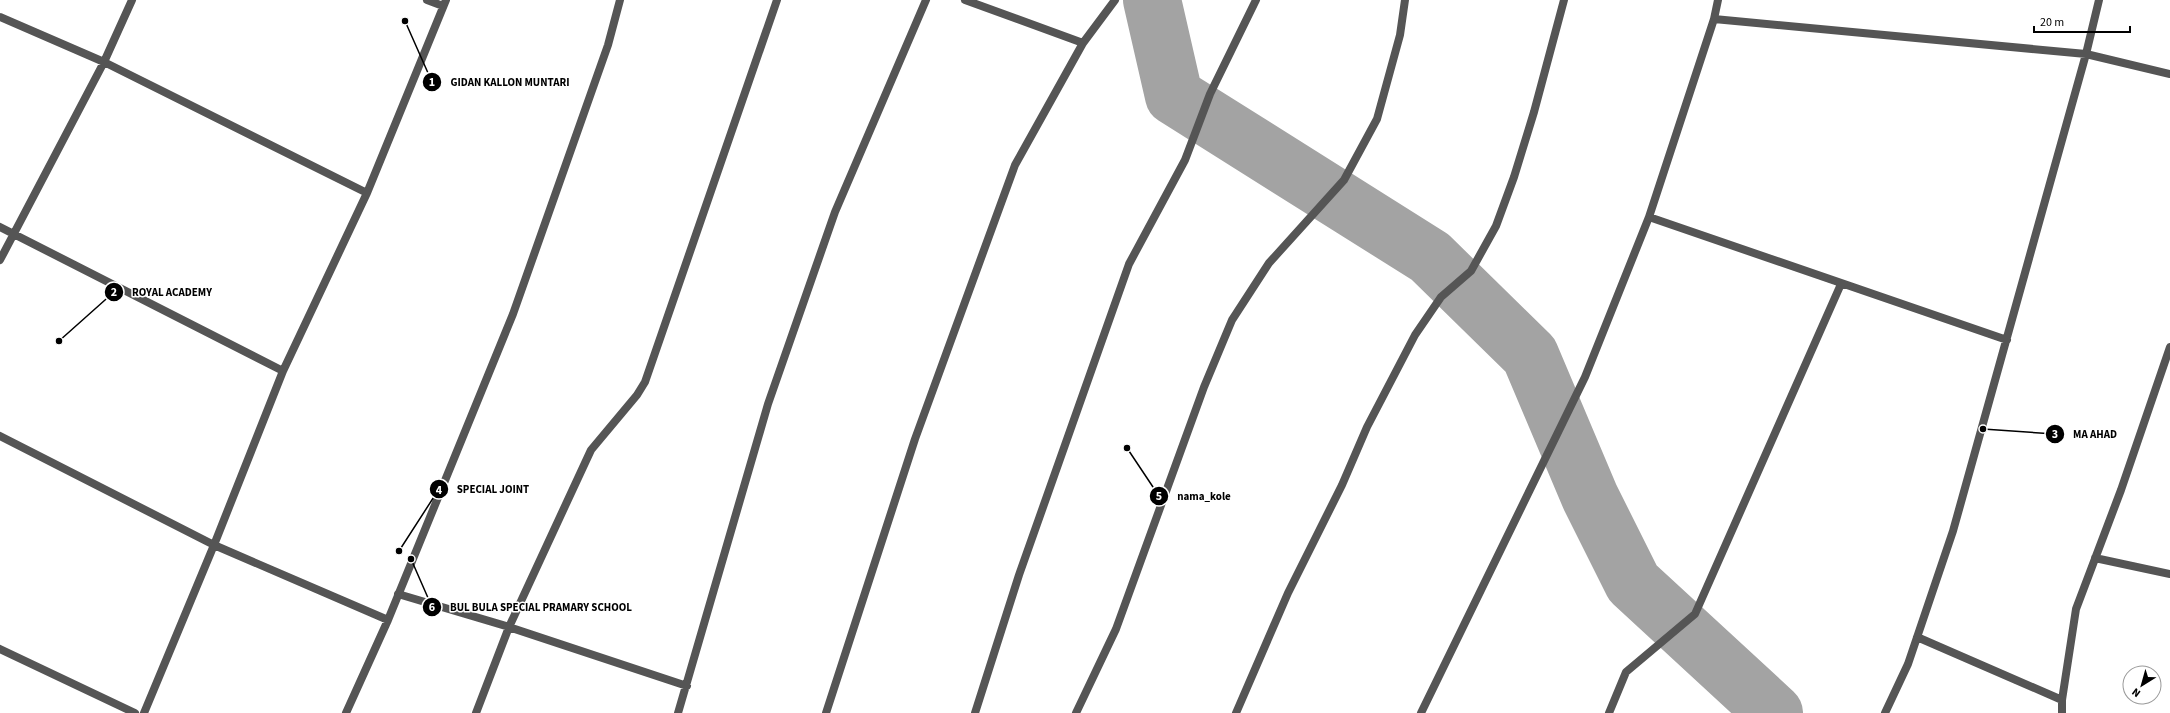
<svg xmlns="http://www.w3.org/2000/svg" width="2170" height="713" viewBox="0 0 2170 713" font-family="'Source Sans 3',sans-serif">
<rect width="100%" height="100%" fill="#fff"/>
<g fill="none" stroke-linecap="round" stroke-linejoin="round">
<path stroke="#a3a3a3" stroke-width="58" d="M1152 0 1174 96 1430 257 1530 355 1590 497 1633 583 1774 713"/>
<path stroke="#555" stroke-width="8" d="M427 0 443 6
M965 0 1083 43
M0 17 104 62 367 193
M1714 19 2086 54 2170 74
M1649 217 1714 19 1718 0
M0 227 283 371
M0 260 104 62 132 0
M0 436 214 545 388 620
M2095 558 2170 574
M398 594 509 627 687 686
M1917 637 2062 700
M0 649 135 713
M144 713 214 545 283 371 367 193 446 0
M346 713 388 620 513 314 608 45 620 0
M476 713 509 627 591 450 637 395 645 382 777 0
M678 713 768 404 835 212 926 0
M826 713 915 439 1015 165 1083 43 1115 0
M975 713 1019 575 1129 264 1185 160 1210 94 1256 0
M1076 713 1116 629 1204 387 1232 320 1269 263 1344 180 1377 119 1400 35 1405 0
M1236 713 1288 593 1342 485 1367 427 1415 335 1441 297 1471 271 1496 226 1514 177 1534 112 1564 0
M1421 713 1585 377 1649 217 2007 340
M1609 713 1626 672 1695 614 1841 284
M1885 713 1908 664 1953 531 2086 54 2099 0
M2062 713V700L2076 609 2121 490 2170 347"/>
</g>
<path fill="none" stroke="#000" stroke-width="1.5" d="M405 21L432 82M59 341L114 292M1983 429L2055 434M399 551L439 489M1127 448L1159 496M411 559L432 607"/>
<g fill="#000" stroke="#fff" stroke-width="1.5">
<circle cx="405" cy="21" r="4"/>
<circle cx="59" cy="341" r="4"/>
<circle cx="1983" cy="429" r="4"/>
<circle cx="399" cy="551" r="4"/>
<circle cx="1127" cy="448" r="4"/>
<circle cx="411" cy="559" r="4"/>
<circle cx="432" cy="82" r="10"/>
<circle cx="114" cy="292" r="10"/>
<circle cx="2055" cy="434" r="10"/>
<circle cx="439" cy="489" r="10"/>
<circle cx="1159" cy="496" r="10"/>
<circle cx="432" cy="607" r="10"/>
</g>
<g font-size="12" text-anchor="middle" font-weight="bold" fill="#fff">
<text x="432" y="86">1</text>
<text x="114" y="296">2</text>
<text x="2055" y="438">3</text>
<text x="439" y="494">4</text>
<text x="1159" y="500">5</text>
<text x="432" y="611">6</text>
</g>
<g font-size="11" text-anchor="middle" font-weight="bold" fill="#000" stroke="#fff" stroke-width="3" stroke-linejoin="round" paint-order="stroke">
<text x="510" y="86">GIDAN KALLON MUNTARI</text>
<text x="172" y="296">ROYAL ACADEMY</text>
<text x="2095" y="438">MA AHAD</text>
<text x="493" y="493">SPECIAL JOINT</text>
<text x="1204" y="500">nama_kole</text>
<text x="541" y="611">BUL BULA SPECIAL PRAMARY SCHOOL</text>
</g>
<g transform="translate(2142 685) rotate(217)"><circle r="19" fill="#ffffff" stroke="#999999"/>
<path d="M0-3L7 15L0 10L-7 15Z" fill="#000000"/>
<text y="-6" font-size="11" font-weight="bold" text-anchor="middle" fill="#000000">N</text>
</g>
<path d="M2034 26v6h96v-6" fill="none" stroke="#000000" stroke-width="2"/>
<text x="2040" y="26" font-size="12" fill="#000000" stroke="#ffffff" stroke-width="3" paint-order="stroke">20 m</text>
</svg>
